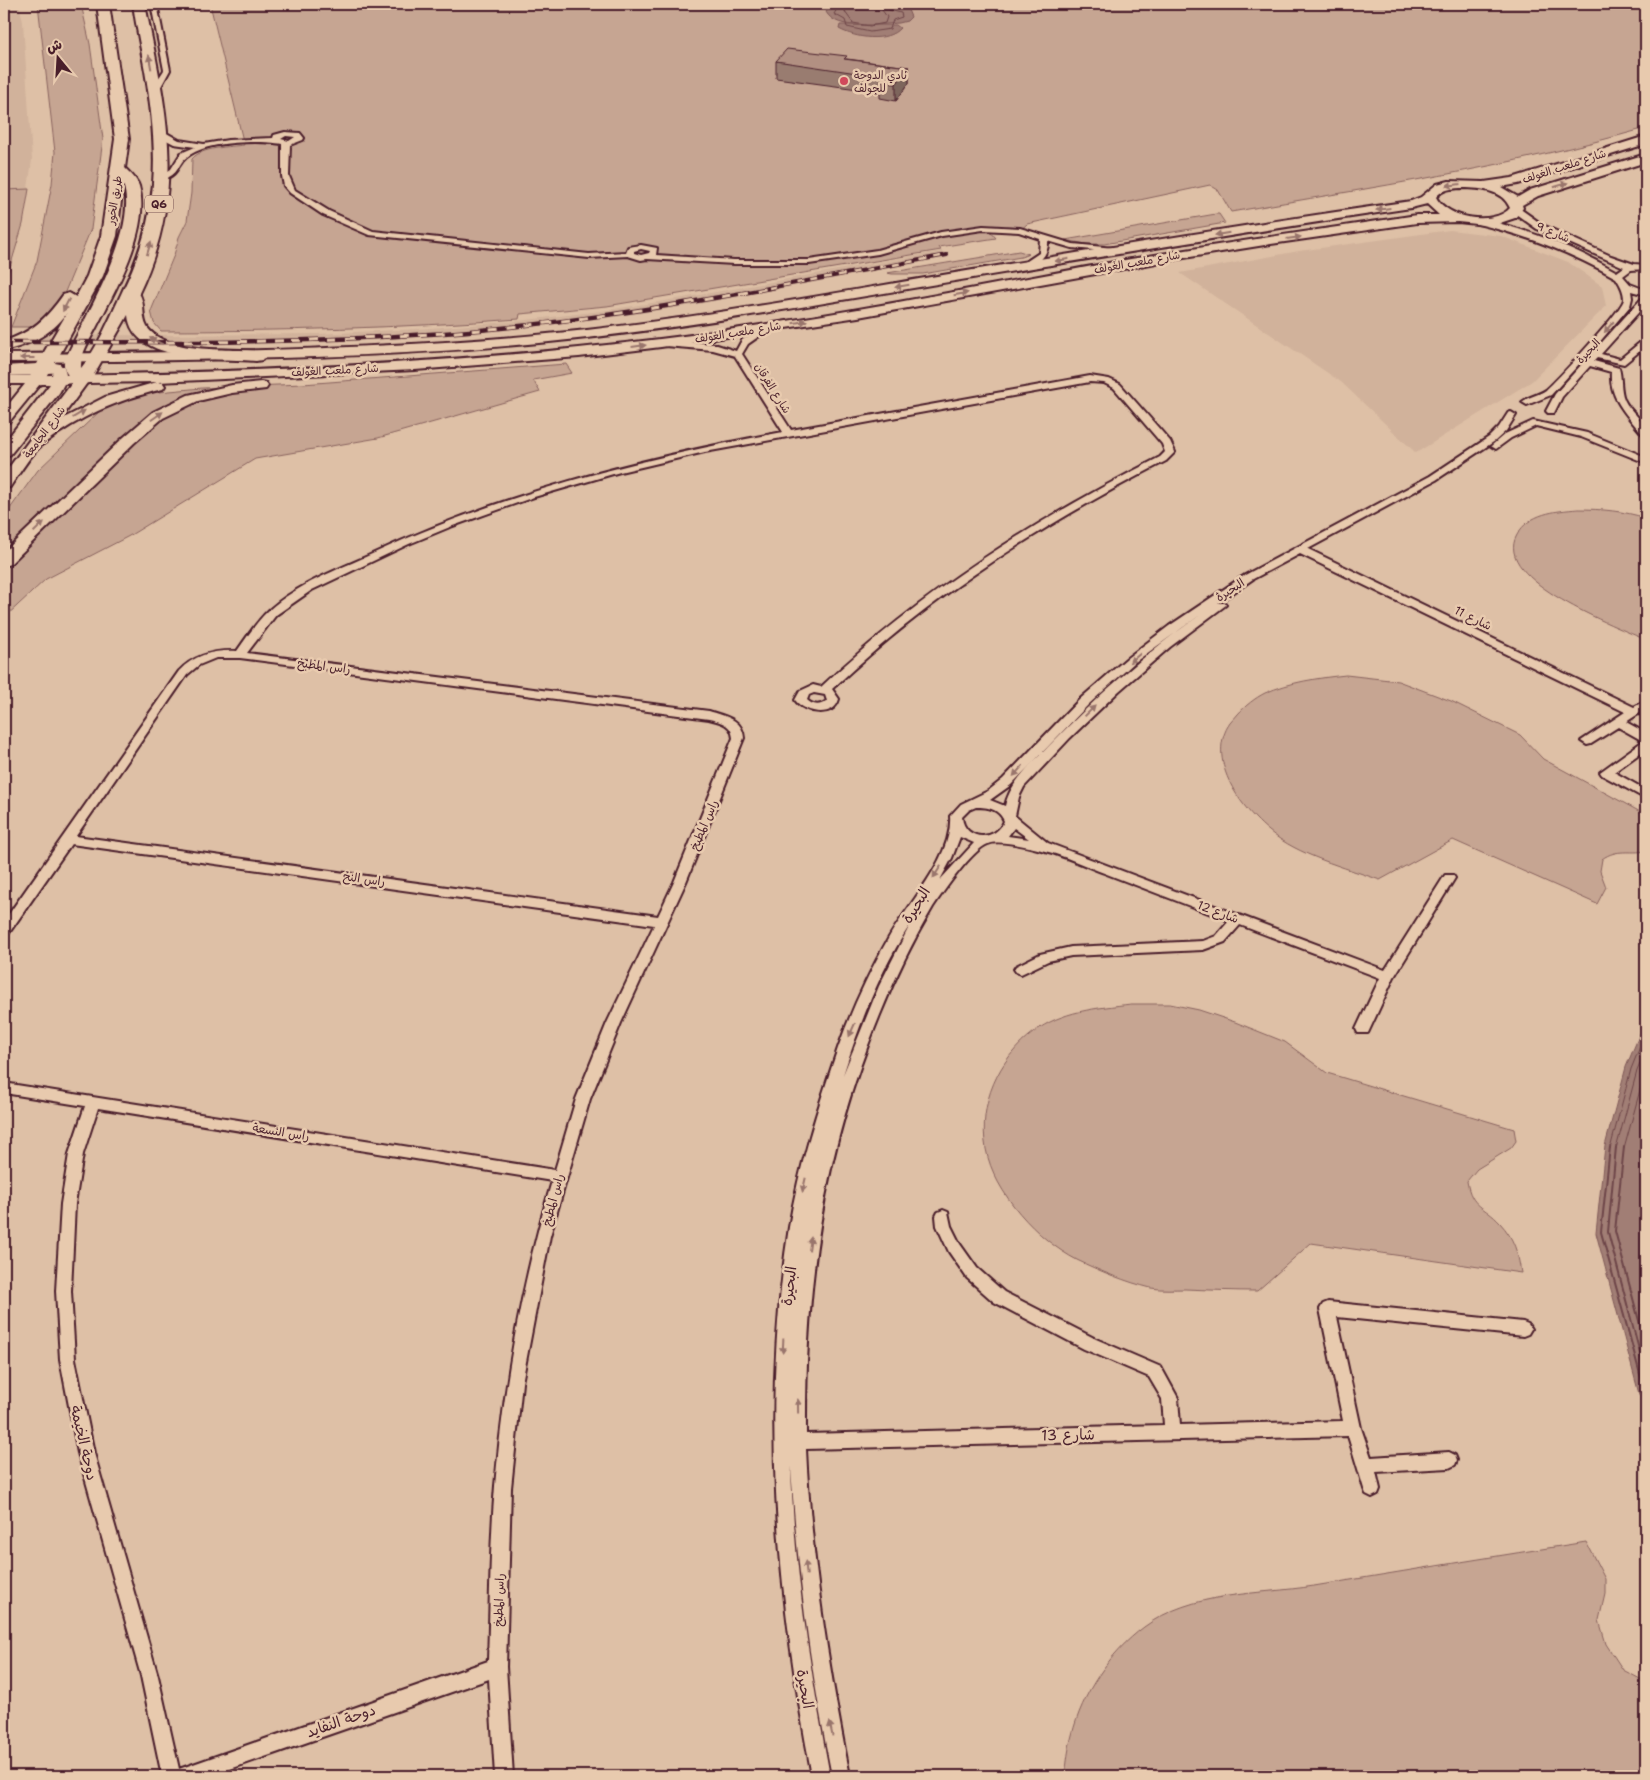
<svg xmlns="http://www.w3.org/2000/svg" width="1650" height="1780" viewBox="0 0 1650 1780" font-family="'Shantell Sans','Playpen Sans Arabic',sans-serif">
<rect width="100%" height="100%" fill="#dec0a6"/>
<filter id="ink" filterUnits="userSpaceOnUse"><feTurbulence type="fractalNoise" baseFrequency=".02" numOctaves="2"/><feDisplacementMap in="SourceGraphic" scale="10" xChannelSelector="R" yChannelSelector="G"/><feConvolveMatrix kernelMatrix="1 2 1 2 8 2 1 2 1" color-interpolation-filters="sRGB"/></filter>
<g filter="url(#ink)">
<path fill="#d1b29b" d="M4 4H19L23 22 32 160 23 224 4 287Z
M1450 230 1501 236 1568 262 1602 286 1606 306 1532 381 1416 453 1341 382 1180 273 1299 251Z
M942 251 948 257 687 306 605 318 520 328 418 337 315 342 4 344V336L317 334 418 329 518 321 602 311 683 298Z"/>
<path fill="#c6a592" stroke="#88625e" d="M38 4H81L90 44 103 139 91 229 62 299 39 327H11L37 261 52 184 55 152Z
M210 4H1646V128C1506 168 1374 187 1231 212L1218 190 1210 185 1027 224 1018 232 990 231 996 238 939 247 941 250 607 306 520 314 519 319C400 328 281 331 161 331L154 323 151 311 174 255 179 237 187 221 191 193 192 159C201 147 230 147 244 145Z
M29 189 23 224 4 287V190Z
M1216 214H1219L1225 223 1104 244H1086L1065 240Z
M1019 251 1029 254 1021 257 923 274H892L887 273Z
M566 364 572 373 533 380 540 392 378 438 255 459 129 536 46 579 4 618V517L38 470 102 409 148 393 202 388 303 384Z
M1578 509C1601 509 1624 511 1646 518V640C1618 627 1491 580 1517 535 1529 513 1555 511 1578 509Z
M1346 675 1398 681 1451 701 1520 735 1543 759 1646 815V851C1630 854 1617 848 1602 859L1600 871 1606 887 1597 904 1453 840 1380 880C1344 867 1299 856 1269 831 1242 809 1207 762 1228 726 1230 722 1235 718 1238 714 1245 706 1255 698 1265 693 1290 682 1318 678 1346 675Z
M1131 1004H1170L1199 1010 1235 1022 1285 1042 1327 1073 1514 1129 1516 1141 1511 1148 1477 1169 1467 1181C1471 1208 1485 1206 1500 1223 1514 1238 1518 1253 1521 1273L1311 1243 1257 1291C1233 1291 1209 1290 1185 1289 1174 1289 1162 1290 1151 1288 1126 1282 1100 1271 1077 1260 1038 1240 994 1193 986 1149 978 1104 998 1059 1034 1032 1061 1011 1097 1008 1131 1004Z
M1586 1542 1605 1579V1594L1599 1620 1606 1644 1623 1670 1646 1682V1772L1638 1776H1065C1067 1763 1068 1748 1072 1735 1082 1694 1109 1653 1144 1627 1192 1591 1257 1595 1314 1586 1405 1571 1496 1556 1586 1542Z"/>
<path fill="#a17e74" stroke="#7e5857" d="M842 4H888L908 10 911 17 907 21 899 23C880 24 837 32 826 12L828 9Z
M840 25H896L900 28C887 43 855 38 839 29Z
M1646 1019V1407L1639 1394 1596 1233 1605 1146 1626 1067Z"/>
<g fill="none" stroke-linecap="round" stroke-linejoin="round">
<path stroke="#6d4548" stroke-width="1" d="M840 4 834 14 845 20 847 27 870 32 890 29 893 20 902 17 901 13 889 10 887 4
M847 4 845 12 853 23 870 26 885 23 887 17 882 10 881 4
M1610 1149 1631 1069 1646 1032
M1616 1149 1637 1071 1646 1049
M1624 1149 1646 1068"/>
<path stroke="#6d4548" stroke-width="2" d="M1610 1147 1601 1232 1646 1396
M1616 1147 1608 1232 1646 1376
M1624 1147 1615 1231 1646 1347"/>
<g stroke="#4a1f2b" stroke-width="4">
<path id="minor" d="M151 4H157L170 70 158 92H155L151 90 164 70Z
M157 131H163L179 140 204 144 228 140 273 138 274 135 285 132 300 133 304 138 303 140 290 145 289 176 295 190 329 211 373 231 589 254 626 252 628 247 641 245 657 248 656 255 734 260H809L877 250 941 232 983 226 1020 228 1073 244 1114 248 1118 250 1114 252 1072 248 1048 241C1049 256 1037 265 1024 269L1020 267 1021 265 1039 253 1040 239 1019 232 983 230 942 236 878 254 809 264H734L647 259 641 260 628 256 589 258 369 235 323 215 290 193 284 186 282 176V144C259 140 206 141 187 157 176 165 181 174 162 180L158 178 171 169 181 153 195 147 174 144 157 135ZM286 136 295 137 289 141 281 139ZM641 249 650 251 649 253 641 255 634 253V251Z
M1513 208H1519L1543 225 1611 256 1634 264 1646 265V269L1631 270 1623 276 1630 284 1646 290V295L1631 291 1632 298 1630 306 1592 351H1594L1643 297H1646V304L1601 354 1620 359 1643 340 1646 339V346L1624 364 1597 358 1594 361 1619 368C1622 378 1620 389 1624 399 1630 413 1646 419 1646 436L1643 435C1627 415 1609 399 1611 372L1590 366 1562 397 1554 413H1548L1546 411 1555 394 1582 364 1580 363 1551 395 1527 405 1522 402C1529 396 1539 395 1546 390 1558 379 1623 310 1624 299 1624 291 1620 284 1616 278 1570 252 1525 235 1474 223V219C1484 218 1495 222 1505 225 1544 236 1582 252 1617 272L1624 267 1537 229 1513 212Z
M765 325 768 326V330L748 344 742 354 791 430 1090 376 1109 379 1120 384 1170 441 1175 452 1166 461C1042 525 934 593 832 689L839 699C834 719 804 713 795 700L800 691 813 685 821 687C926 589 1032 522 1160 457L1165 452 1162 444 1114 388 1104 383 1090 382 705 452 620 472 534 497 450 527 409 544 312 590 276 615 247 653 709 711C725 716 743 719 744 738L686 882 621 1023 590 1099 550 1236 522 1383 511 1488 506 1667 513 1776H495L489 1679 210 1776H162L141 1676 78 1453 60 1359 56 1291 61 1204 69 1154 85 1106 4 1093V1083L555 1170 576 1099 607 1023 654 925 71 844 9 933 4 935V921L179 671C195 654 215 650 237 651 247 637 256 622 269 610 298 584 337 570 372 554 503 493 641 458 783 432L735 356 713 350 665 346 661 343 665 340 714 344 736 351 742 340ZM216 658H240L709 719C721 722 732 724 733 738L674 882 658 916 76 836 187 675 199 665ZM814 693 825 695 827 701C820 706 813 706 807 700L809 695ZM98 1108 552 1181C522 1280 504 1383 495 1486 490 1544 490 1603 488 1661L179 1769 158 1676 94 1453 75 1359 71 1291 75 1204 83 1154Z
M1511 412 1516 415 1506 431 1495 441 1436 480 1308 549 1634 707 1646 700V709L1626 722 1646 733V749L1614 772 1646 790V799L1602 775 1600 772 1643 741 1618 727 1591 744 1587 745 1581 741 1625 712 1300 554 1253 579 1218 603H1225L1226 605 1170 647 1119 691 1070 738 1024 787 1019 797 1015 816 1048 843 1385 970 1445 875H1453L1455 878 1394 977 1368 1033H1358L1356 1029 1380 978 1240 925 1225 942 1203 950 1071 956 1048 961 1021 974 1016 972 1014 969 1016 966 1040 954 1071 947 1203 941 1216 936 1229 921C1187 905 1146 889 1104 873 1085 866 1065 856 1045 851 1034 848 999 839 988 844 972 850 943 892 933 907 912 942 895 978 880 1015 822 1155 805 1284 806 1434L1164 1425 1162 1399 1149 1377 1084 1349 994 1302 967 1278 949 1252 937 1226 936 1216 938 1212 943 1210 948 1212 951 1226 960 1244 977 1268 1004 1292 1096 1339 1161 1367 1178 1398 1180 1425 1343 1421 1320 1309 1323 1304 1328 1302 1523 1322 1528 1324 1531 1329 1528 1334 1523 1336 1337 1317 1361 1428 1371 1457 1449 1452 1455 1455 1457 1460 1455 1465 1449 1468 1376 1472 1380 1489 1378 1494 1372 1497 1366 1494 1364 1489 1348 1436 806 1449C811 1560 829 1668 850 1776H832C811 1674 797 1571 791 1466 794 1571 811 1673 830 1776H812C777 1595 760 1411 789 1227 799 1166 818 1107 838 1048 851 1011 868 974 888 939 908 903 953 858 950 816L961 804 988 791 1003 779 1080 699 1127 658 1169 626 1245 575 1430 476 1489 437 1499 427 1508 413ZM1203 613C1146 652 1095 698 1047 748 1031 765 1010 782 1005 806L990 800 1011 785 1088 705 1135 662ZM976 807C988 807 999 809 1004 821 996 842 964 841 962 817L969 810ZM1014 828 1029 839 1008 836ZM960 837 974 843 940 880 952 858ZM910 925 879 986 843 1075C860 1023 880 970 910 925Z
M1533 421 1587 433 1646 457V463L1581 437 1536 426 1511 438 1496 449 1491 446 1505 434Z"/>
</g>
<g stroke="#4a1f2b" stroke-width="4">
<path id="primary" d="M1646 136V144L1518 184 1501 187 1518 197 1530 190 1646 154V162L1538 196 1522 205 1523 208 1515 218 1500 223 1486 225 1458 222 1417 223 1271 244 1184 258 858 317 661 347 579 357 415 370 158 382 163 383 165 386 163 389C117 400 80 416 42 445 32 452 17 477 10 487L4 489V474L72 383 64 384 59 393 9 456 4 458V443L50 384H40L9 422 4 423V410L25 384H4V376L52 375 54 366H64L66 375C265 372 463 363 660 339 814 320 967 289 1119 261 1218 244 1318 230 1417 215H1439L1427 204 1411 208C1249 232 1087 259 925 286 813 305 701 325 587 338 394 360 199 360 4 362V354C199 352 394 351 587 330 701 317 813 297 925 278 1087 251 1249 224 1411 201L1421 197 1437 184 1449 181 1484 182 1512 178ZM1460 188C1478 188 1502 189 1510 208 1494 226 1447 219 1436 197 1443 189 1450 189 1460 188ZM157 382 105 397 60 420 87 383Z
M261 382 266 383 268 386 266 389 232 393 198 401 163 418 134 443 10 564 4 566V552L124 437 153 412 188 395 232 385Z"/>
</g>
<g stroke="#4a1f2b" stroke-width="4">
<path id="motorway" d="M97 4H109L129 139 125 168C130 173 137 179 139 186 151 229 115 291 96 328 90 340 80 354 81 368 96 351 112 314 122 292 160 215 159 154 145 71 141 49 136 26 133 4H145C166 110 188 190 139 293 146 304 141 317 147 327 166 354 227 348 256 351L262 352 264 356 262 360 256 361C222 358 132 364 128 315L89 383C76 386 63 375 64 362 83 319 140 230 123 184L117 236 103 276 55 363 60 364 63 368 60 372 48 373 42 384 36 385 30 384 27 380 31 375 4 376V366L37 364 67 313C51 335 29 345 4 351V341C31 333 47 318 63 295L69 293 76 297 87 276 101 236 115 139Z"/>
</g>
<use href="#minor" fill="#e8caae" fill-rule="evenodd"/>
<use href="#primary" fill="#e8caae" fill-rule="evenodd"/>
<use href="#motorway" fill="#e8caae" fill-rule="evenodd"/>
<g stroke="#4a1f2b" stroke-width="4">
<path id="rail-far1" d="M769 288 947 255"/>
</g>
<g stroke="#4a1f2b" stroke-width="4.5">
<path id="rail" d="M4 342C140 342 277 344 413 335 535 328 656 309 776 287"/>
</g>
<use href="#rail-far1" stroke="#e8caae" stroke-width="2.5" stroke-dasharray="7" stroke-linecap="butt"/>
<use href="#rail" stroke="#e8caae" stroke-width="3" stroke-dasharray="9" stroke-linecap="butt"/>
</g>
<path fill="#997c70" stroke="#4a1f2b" d="M847 59 909 67V83L896 101 880 98V92L776 78V61Z"/>
<path fill="#7d655b" stroke="#4a1f2b" d="M909 67V83L896 101V84Z"/>
<path fill="#b29082" stroke="#4a1f2b" d="M787 49 847 56 844 59 909 67 896 84 880 82 884 77 776 61Z"/>
<defs><path id="oneway-solid" d="M-6-.8H1V-3.2L6.5 0L1 3.2V.8H-6Z" transform="scale(1.25)"/></defs>
<g fill="#99746c">
<use href="#oneway-solid" transform="translate(150 62) rotate(-100)"/>
<use href="#oneway-solid" transform="translate(1453 185) rotate(173)"/>
<use href="#oneway-solid" transform="translate(1561 185) rotate(-18)"/>
<use href="#oneway-solid" transform="translate(1383 209) rotate(172)"/>
<use href="#oneway-solid" transform="translate(1222 234) rotate(171)"/>
<use href="#oneway-solid" transform="translate(1294 238) rotate(-8)"/>
<use href="#oneway-solid" transform="translate(149 248) rotate(-73)"/>
<use href="#oneway-solid" transform="translate(1062 260) rotate(170)"/>
<use href="#oneway-solid" transform="translate(902 286) rotate(170)"/>
<use href="#oneway-solid" transform="translate(961 294) rotate(-10)"/>
<use href="#oneway-solid" transform="translate(66 305) rotate(117)"/>
<use href="#oneway-solid" transform="translate(800 322) rotate(-10)"/>
<use href="#oneway-solid" transform="translate(1609 327) rotate(130)"/>
<use href="#oneway-solid" transform="translate(156 341) rotate(-153)"/>
<use href="#oneway-solid" transform="translate(639 346) rotate(-7)"/>
<use href="#oneway-solid" transform="translate(27 358) rotate(180)"/>
<use href="#oneway-solid" transform="translate(79 414) rotate(-31)"/>
<use href="#oneway-solid" transform="translate(157 416) rotate(-35)"/>
<use href="#oneway-solid" transform="translate(39 527) rotate(-44)"/>
<use href="#oneway-solid" transform="translate(1135 658) rotate(140)"/>
<use href="#oneway-solid" transform="translate(1090 711) rotate(-44)"/>
<use href="#oneway-solid" transform="translate(1018 771) rotate(132)"/>
<use href="#oneway-solid" transform="translate(937 872) rotate(123)"/>
<use href="#oneway-solid" transform="translate(852 1030) rotate(114)"/>
<use href="#oneway-solid" transform="translate(804 1185) rotate(103)"/>
<use href="#oneway-solid" transform="translate(810 1244) rotate(-82)"/>
<use href="#oneway-solid" transform="translate(783 1346) rotate(93)"/>
<use href="#oneway-solid" transform="translate(798 1406) rotate(-91)"/>
<use href="#oneway-solid" transform="translate(806 1568) rotate(-96)"/>
<use href="#oneway-solid" transform="translate(831 1729) rotate(-102)"/>
</g>
</g>
<circle fill="#d1495b" stroke="#e8caae" stroke-width="2" cx="844" cy="81" r="5"/>
<g text-anchor="middle" stroke-width="5" stroke-linejoin="round" paint-order="stroke">
<g font-size="11" fill="#4a1f2b" stroke="#e8caae" text-anchor="start">
<text x="854" y="79">نادي الدوحة<tspan x="854" dy="13">للجولف</tspan></text>
</g>
<g font-size="11" fill="#4a1f2b" stroke="#e8caae">
<text transform="translate(1564 166) rotate(-18)" y="4">شارع ملعب الغولف</text>
<text transform="translate(114 200) rotate(-81)" y="4">طريق الخور</text>
<text transform="translate(1553 232) rotate(23)" y="4">شارع 9</text>
<text transform="translate(1137 262) rotate(-10)" y="4">شارع ملعب الغولف</text>
<text transform="translate(738 332) rotate(-9)" y="4">شارع ملعب الغولف</text>
<text transform="translate(1588 351) rotate(-47)" y="4">البحيرة</text>
<text transform="translate(335 370) rotate(-3)" y="4">شارع ملعب الغولف</text>
<text transform="translate(773 388) rotate(58)" y="4">شارع الفرقان</text>
<text transform="translate(44 432) rotate(-53)" y="4">شارع الجامعة</text>
</g>
<rect fill="#e8caae" stroke="#795252" stroke-width="1" x="145" y="195.5" width="28" height="17" rx="4"/>
<g font-size="11" font-weight="bold" fill="#4a1f2b">
<text x="159" y="208">Q6</text>
</g>
<g font-size="12" fill="#4a1f2b" stroke="#e8caae">
<text transform="translate(1230 590) rotate(-33)" y="4">البحيرة</text>
<text transform="translate(1473 618) rotate(26)" y="4">شارع 11</text>
<text transform="translate(324 666) rotate(7)" y="4">راس المطبخ</text>
<text transform="translate(704 825) rotate(-67)" y="4">راس المطبخ</text>
<text transform="translate(364 879) rotate(8)" y="4">راس النخ</text>
<text transform="translate(1218 912) rotate(21)" y="4">شارع 12</text>
<text transform="translate(281 1132) rotate(9)" y="4">راس النسعة</text>
<text transform="translate(553 1200) rotate(-75)" y="4">راس المطبخ</text>
<text transform="translate(499 1600) rotate(-88)" y="4">راس المطبخ</text>
</g>
<g font-size="15" fill="#4a1f2b" stroke="#e8caae">
<text transform="translate(916 905) rotate(-58)" y="5">البحيرة</text>
<text transform="translate(789 1286) rotate(-83)" y="5">البحيرة</text>
<text transform="translate(1068 1435) rotate(-1)" y="5">شارع 13</text>
<text transform="translate(84 1443) rotate(77)" y="5">دوحة الخيمة</text>
<text transform="translate(805 1689) rotate(80)" y="5">البحيرة</text>
<text transform="translate(341 1721) rotate(-19)" y="5">دوحة النفايد</text>
</g>
</g>
<rect width="1650" height="1780" fill="none" stroke="#e8caae" stroke-width="20"/>
<rect x="10" y="10" width="1630" height="1760" fill="none" stroke="#4a1f2b" stroke-width="2" filter="url(#ink)"/>
<g transform="translate(58 58) rotate(342)" stroke="#e8caae" stroke-width="4" paint-order="stroke">
<path d="M0-4L9 19L0 12L-9 19Z" fill="#4a1f2b"/>
<text y="-8" font-size="14" font-weight="bold" text-anchor="middle" fill="#4a1f2b">ش</text>
</g>
</svg>
